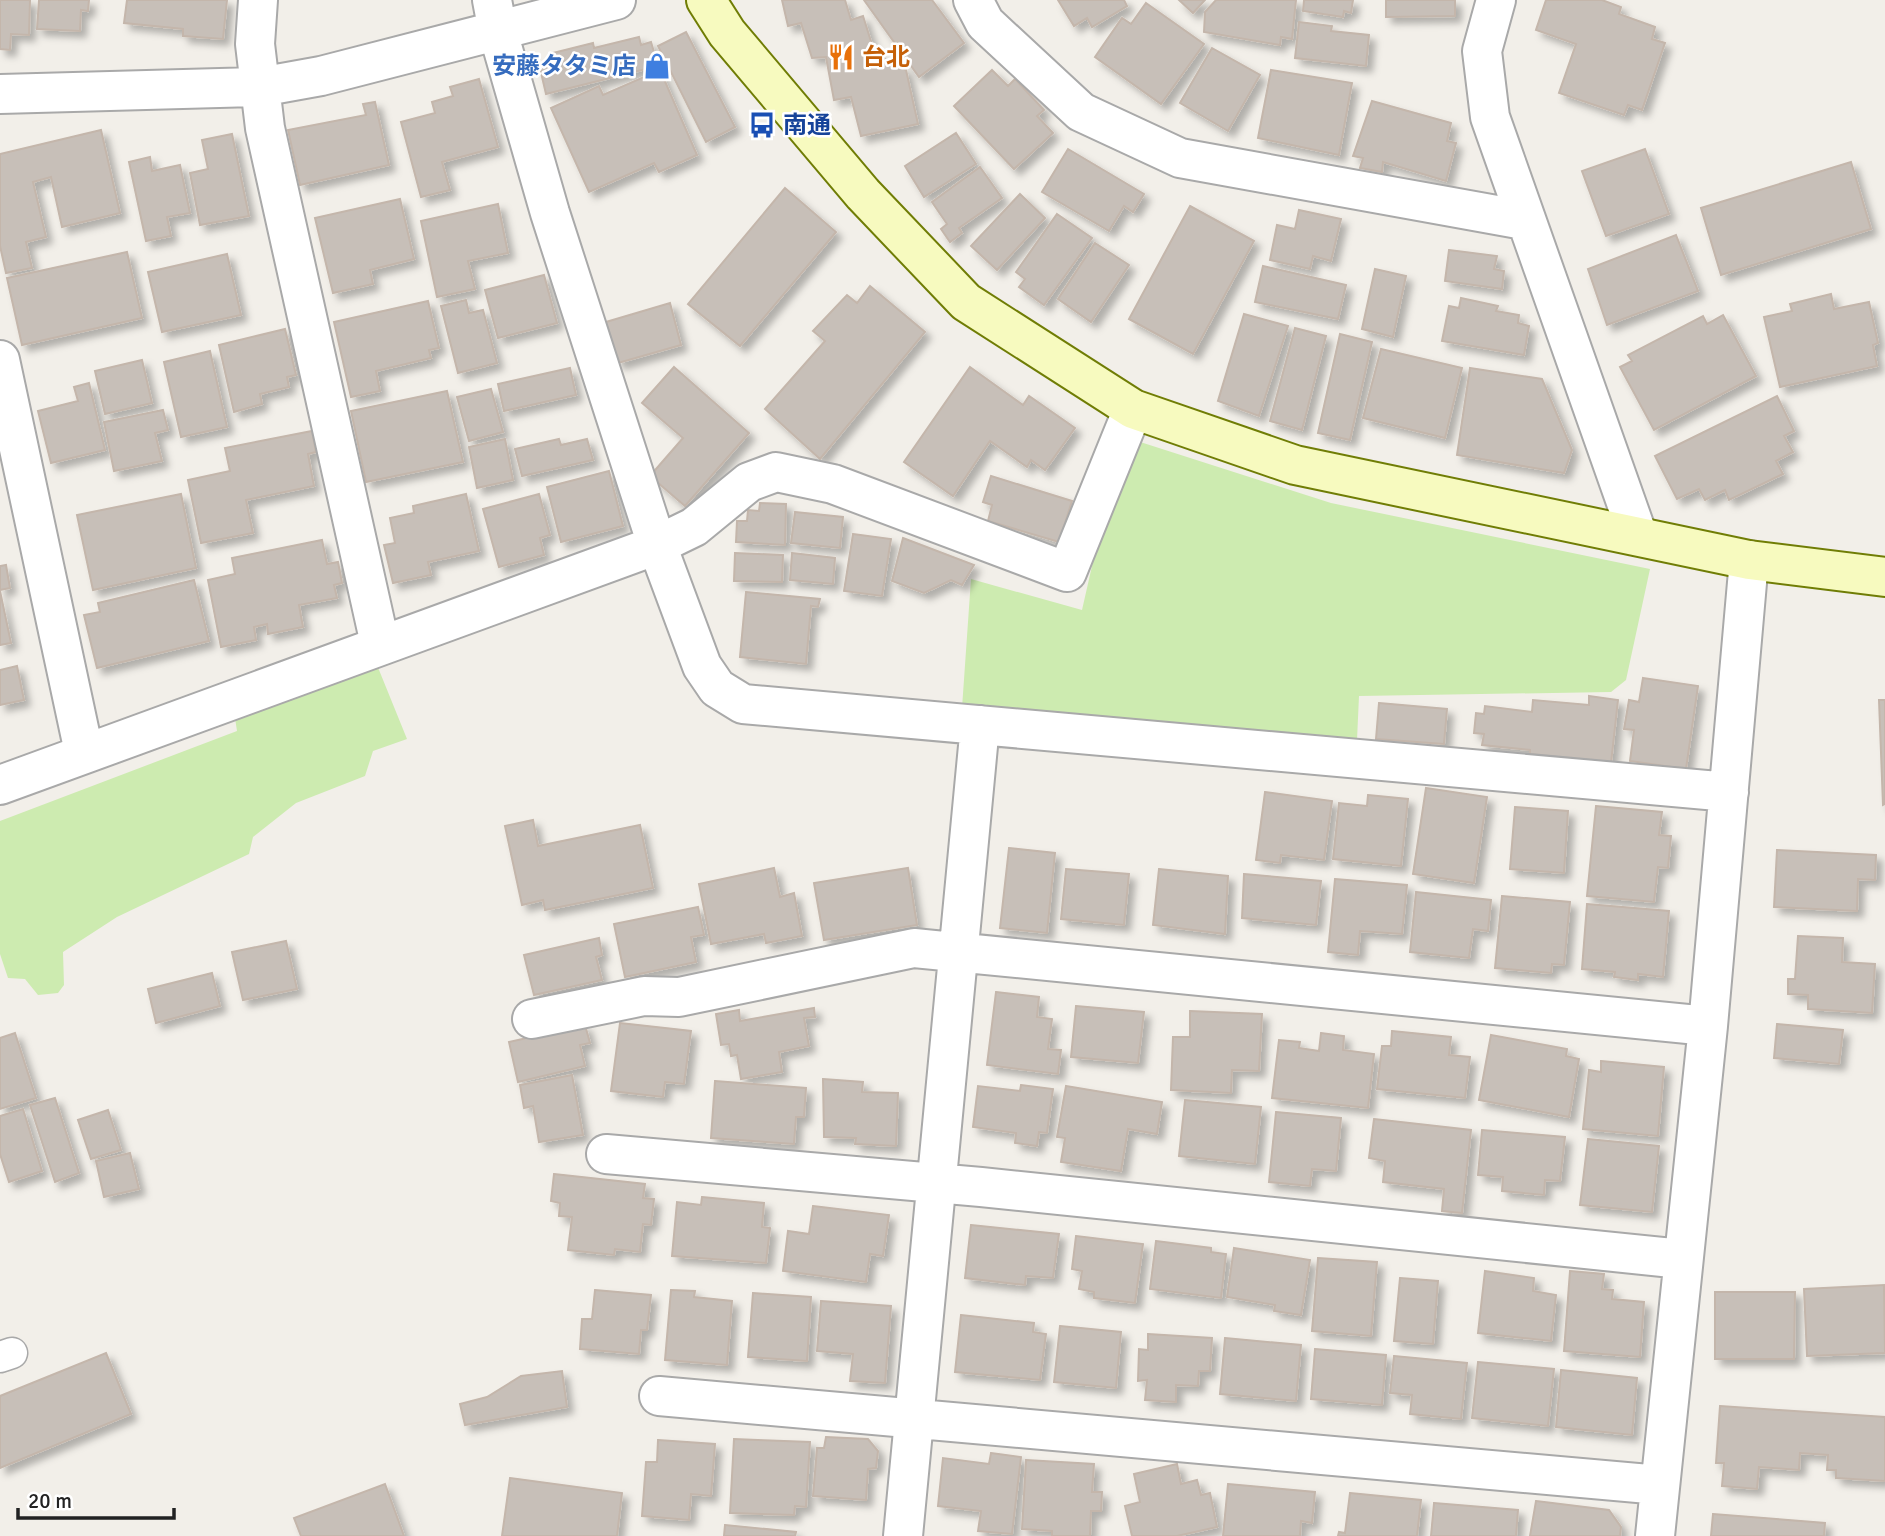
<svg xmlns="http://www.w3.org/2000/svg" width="1885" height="1536" viewBox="0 0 1885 1536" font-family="Signika,'Noto Sans JP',sans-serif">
<defs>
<filter id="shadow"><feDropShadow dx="6" dy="6" stdDeviation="3.5" flood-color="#0004"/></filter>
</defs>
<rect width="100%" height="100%" fill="#f2efe9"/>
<path fill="#cdebb0" d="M1134 440 1331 503 1650 569 1626 680 1611 692 1359 696 1357 740 962 708 971 579 1082 610 1102 522Z
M377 665 407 739 373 751 365 776 296 803 253 837 249 854 117 917 63 952 64 985 58 993 38 995 25 979 8 978 0 954V821L237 731 235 718Z"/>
<path fill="#c7bfb8" stroke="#c4b6ab" stroke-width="2" filter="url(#shadow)" d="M0 0H30L29 35 11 34 10 50 0 49Z
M39 0H89L88 11 81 10 80 31 37 29Z
M127 0H227L223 39 183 36V29L124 23Z
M782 0H845L851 20 863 16 875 54 906 70 918 124 861 136 851 97 834 100 826 57 812 58 801 23 788 26Z
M864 0H932L964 43 919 77Z
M1058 0H1124L1127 6 1092 27 1087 18 1074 26Z
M1179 0H1205L1193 13Z
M1216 0H1296L1292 39 1281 37 1280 45 1204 32 1205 12Z
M1304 0H1353L1351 13 1344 11 1343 17 1303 11Z
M1386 0H1455V16L1386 17Z
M1546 0H1602L1621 7 1619 14 1655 27 1652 39 1665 43 1642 110 1628 105 1624 115 1559 93 1576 44 1536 30Z
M1146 3 1204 44 1161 104 1095 57 1122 18 1131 24Z
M1299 22 1332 26 1331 31 1369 35 1366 66 1295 58Z
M686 32 735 127 706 142 658 46Z
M639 37 641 45 651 42 658 66 546 94 539 64 551 61 549 54 593 43 594 48Z
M1212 48 1260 75 1228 131 1180 103Z
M660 70 697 155 659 172 654 163 589 192 551 108 599 86 603 95Z
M992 70 1008 86 1015 79 1044 110 1037 116 1053 133 1014 169 954 106Z
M1271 70 1352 83 1339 155 1258 138Z
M479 79 498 147 442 162 450 190 421 197 401 122 435 113 432 102 453 96 450 87Z
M1372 101 1451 123 1447 141 1456 143 1446 181 1383 162 1382 172 1360 168 1363 158 1353 156Z
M375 102 389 165 300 185 288 130 366 115 363 104Z
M101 130 120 213 62 227 51 177 33 182 46 237 26 242 32 268 6 273 0 246V154Z
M956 133 976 164 924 197 905 166Z
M232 134 249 216 200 225 190 173 208 169 202 140Z
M1068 149 1144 194 1133 212 1124 206 1109 231 1042 192Z
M1645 149 1669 214 1606 236 1582 171Z
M150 157 152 171 180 165 190 213 167 217 171 236 146 241 129 162Z
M1851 162 1871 229 1721 275 1701 208Z
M980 167 1002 198 959 228 962 233 950 242 941 229 947 224 932 202Z
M785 188 836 232 740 346 688 304Z
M1020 194 1045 218 997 270 971 246Z
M400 199 414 259 370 270 373 284 333 293 315 218Z
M498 204 508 253 468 261 475 289 437 297 421 221Z
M1190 206 1254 241 1193 354 1129 319Z
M1299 210 1341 219 1331 261 1313 256 1310 269 1270 260 1277 225 1295 229Z
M1057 214 1092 238 1044 305 1019 287 1025 279 1016 272Z
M1676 235 1698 291 1607 325 1588 269Z
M1095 243 1129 265 1091 322 1058 299Z
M1449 250 1497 256 1494 269 1504 271 1502 289 1445 281Z
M127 252 142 318 22 345 7 278Z
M227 254 241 315 162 332 148 272Z
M1263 266 1346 285 1338 319 1255 302Z
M1375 269 1406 276 1393 337 1362 329Z
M544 275 557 323 498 338 485 290Z
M870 286 925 332 820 459 765 409 825 341 813 331 847 295 857 303Z
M1831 294 1834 309 1869 302 1878 343 1873 345 1877 366 1780 387 1764 317 1792 311 1790 304Z
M1461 298 1498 306 1496 311 1519 315 1518 323 1529 326 1524 355 1442 341 1449 306 1459 308Z
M466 300 469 313 483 310 497 363 458 373 441 306Z
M428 301 439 348 429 350 431 358 376 371 380 391 351 397 334 322Z
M670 303 681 345 618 363 606 322Z
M1244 314 1288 326 1259 416 1218 401Z
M1723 315 1756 376 1654 430 1620 367 1632 361 1628 355 1703 316 1707 324Z
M1295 328 1326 336 1302 430 1270 421Z
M285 329 296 375 287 377 289 387 260 394 262 404 234 412 219 345Z
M1340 334 1372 342 1350 440 1318 433Z
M1381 349 1462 368 1445 438 1363 418Z
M210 351 227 427 181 437 164 362Z
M142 360 152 403 105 414 95 371Z
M674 367 749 433 685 506 650 476 683 438 642 403Z
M970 367 1023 405 1029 396 1075 428 1045 470 1031 460 1027 467 990 441 953 496 904 462Z
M570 368 576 395 504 411 498 384Z
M1470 368 1542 379 1572 450 1564 473 1457 455Z
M89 383 105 450 51 463 38 411 78 401 74 387Z
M491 389 503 432 469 441 457 397Z
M447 391 463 462 366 482 351 411Z
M1777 396 1794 431 1784 436 1793 452 1776 461 1783 474 1729 500 1725 490 1705 500 1699 489 1677 499 1655 456Z
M163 410 168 430 155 433 162 461 114 471 104 422Z
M312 431 316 452 308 454 314 486 246 500 253 533 201 543 188 480 230 471 225 448Z
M505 439 513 480 477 488 469 447Z
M559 439 561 445 587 439 593 460 522 476 515 449Z
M609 471 623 526 561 542 547 487Z
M991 476 1072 501 1059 542 988 521 992 505 983 502Z
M181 494 196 568 93 590 77 515Z
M466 494 479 551 428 562 431 575 393 583 384 545 395 543 390 518 414 513 413 506Z
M539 494 550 535 540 538 544 555 499 567 483 509Z
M760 503 786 504 785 545 736 542 737 521H747L748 510 759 511Z
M795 512 843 517 840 548 791 543Z
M853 534 891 539 882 596 844 591Z
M903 538 974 565 962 585 951 580 924 593 892 581Z
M322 540 327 564 338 562 342 583 334 585 337 598 299 605 303 627 268 634 267 624 254 627 256 640 221 647 208 580 235 574 232 558Z
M735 553 783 555 782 582 734 581Z
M792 553 835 558 833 584 790 580Z
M6 565 10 588 0 590V566Z
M194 580 209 641 97 668 84 615 100 612 98 603Z
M0 591 11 643 0 645Z
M746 592 820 599 818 607 811 606 806 664 740 657Z
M17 666 24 700 0 705V670Z
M1643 678 1698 686 1686 769 1630 761 1634 730 1624 729 1629 700 1639 702Z
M1589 696 1618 700 1611 763 1530 754V750L1482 745 1484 734 1474 733 1476 713 1484 714 1485 706 1532 712 1533 700 1589 705Z
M1879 700H1885V804L1883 805Z
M1379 703 1447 709 1444 744 1376 739Z
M1426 788 1487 797 1474 883 1413 874Z
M1265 792 1332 801 1324 860 1281 855 1280 863 1256 860Z
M1368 795 1408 799 1401 866 1333 859 1339 803 1367 806Z
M1596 806 1662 812 1659 835 1671 836 1668 868 1658 867 1654 902 1587 896Z
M1515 807 1568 811 1564 873 1510 869Z
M533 820 538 846 640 825 653 888 545 910 543 900 522 905 505 826Z
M1009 848 1055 853 1047 933 1000 928Z
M1777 850 1876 855 1875 880 1858 879 1857 911 1774 907Z
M774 868 780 897 794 893 802 936 766 943 764 934 711 944 699 884Z
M908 868 917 925 824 940 814 883Z
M1066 869 1129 874 1124 925 1061 919Z
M1159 869 1228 876 1225 934 1153 925Z
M1244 874 1321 881 1316 925 1242 918Z
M1335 879 1407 885 1402 934 1360 931 1358 955 1328 952Z
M1416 892 1491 900 1488 931 1473 929 1469 958 1410 952Z
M1502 896 1570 902 1564 965 1552 964 1551 973 1495 968Z
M1587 904 1669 911 1663 977 1638 974V980L1614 977 1615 972 1582 969Z
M698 907 704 935 691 937 696 962 625 977 614 924Z
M1798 936 1843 938 1842 962 1875 964 1872 1013 1808 1009V995L1788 994V979H1795Z
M599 938 602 955 596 957 602 980 534 995 524 955Z
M286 941 297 989 243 1000 232 952Z
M212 973 220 1006 156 1023 148 989Z
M996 992 1039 997 1037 1017 1052 1019 1048 1049 1061 1050 1058 1074 987 1065Z
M1076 1006 1144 1012 1138 1063 1071 1057Z
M814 1008 815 1017 804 1018 809 1046 779 1052 782 1072 741 1079 737 1055 731 1056 729 1044 721 1045 716 1014 739 1010 740 1021Z
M1190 1011 1262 1014 1259 1071 1232 1070 1231 1093 1171 1090 1173 1037H1190Z
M620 1023 691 1031 684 1084 665 1082 663 1097 611 1091Z
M1777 1024 1843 1030 1839 1064 1774 1058Z
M585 1025 590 1043 580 1045 585 1066 518 1082 509 1042Z
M1392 1031 1451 1037 1449 1055 1470 1057 1465 1098 1377 1089 1382 1046H1391Z
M15 1033 36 1098 0 1109V1038Z
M1321 1033 1344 1036 1343 1050 1374 1054 1368 1108 1272 1098 1279 1040 1300 1042 1299 1048 1319 1051Z
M1491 1035 1567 1049 1566 1056 1579 1059 1569 1117 1479 1100Z
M1601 1061 1664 1067 1658 1136 1583 1129 1589 1070 1601 1072Z
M572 1075 583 1135 539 1142 533 1106 524 1108 520 1085Z
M823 1079 863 1082 862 1092 898 1093 896 1146 855 1144 856 1138 824 1137Z
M715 1081 806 1088 804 1117H796L794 1144 711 1138Z
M1021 1085 1053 1089 1047 1133 1039 1132 1037 1146 1015 1143 1016 1133 973 1127 978 1086 1020 1091Z
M1066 1086 1162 1102 1157 1134 1128 1129 1121 1171 1061 1162 1065 1138 1057 1137Z
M55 1098 79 1173 55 1182 30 1105Z
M1185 1100 1261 1107 1255 1164 1179 1156Z
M23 1109 42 1171 9 1182 0 1154V1116Z
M108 1110 121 1150 91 1159 78 1120Z
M1276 1112 1341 1118 1336 1171 1312 1169 1310 1186 1269 1182Z
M1374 1119 1471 1130 1462 1213 1442 1211 1444 1189 1383 1182 1385 1161 1369 1158Z
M1482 1130 1565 1137 1560 1181 1545 1180 1544 1195 1502 1191 1503 1177 1478 1175Z
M1588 1139 1659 1146 1652 1212 1580 1205Z
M130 1153 139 1189 104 1197 96 1161Z
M554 1174 645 1184 643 1198 654 1199 651 1225 643 1224 640 1252 615 1249 614 1255 568 1250 572 1217 559 1216 560 1203 551 1201Z
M702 1197 764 1203 762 1227 770 1228 766 1263 672 1256 677 1202 701 1205Z
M813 1206 889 1215 883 1256 870 1254 866 1282 783 1271 788 1231 809 1234Z
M971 1225 1059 1234 1053 1278 1026 1276 1025 1285 965 1278Z
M1076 1236 1143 1244 1135 1303 1094 1298V1292L1079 1289 1082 1271 1072 1269Z
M1156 1241 1211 1248V1252L1226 1254 1221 1298 1150 1289Z
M1234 1248 1310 1260 1301 1315 1274 1311 1275 1305 1227 1297Z
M1318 1258 1377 1262 1371 1336 1312 1331Z
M1485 1271 1534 1278 1533 1291 1556 1295 1551 1341 1478 1333Z
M1570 1271 1604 1274 1602 1289 1613 1290 1612 1299 1644 1302 1640 1357 1564 1351Z
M1400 1278 1438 1281 1433 1344 1394 1341Z
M1884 1285 1885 1353 1807 1356 1804 1289Z
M595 1290 651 1295 647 1330H641L639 1354 580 1349 582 1319H592Z
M671 1290 695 1291 694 1297 732 1301 727 1365 665 1360Z
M1715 1292H1795L1794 1359H1715Z
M753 1293 811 1297 807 1361 748 1357Z
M821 1301 891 1306 885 1383 850 1381 853 1354 817 1351Z
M961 1315 1034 1323 1033 1332 1046 1334 1040 1380 955 1372Z
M1060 1326 1121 1332 1116 1388 1054 1382Z
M1148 1334 1212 1338 1210 1371H1199L1198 1386 1176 1385V1402L1145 1400 1147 1380 1138 1381 1139 1349 1148 1350Z
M1225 1338 1301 1345 1296 1401 1220 1394Z
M1315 1349 1386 1355 1382 1405 1311 1399Z
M106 1353 131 1414 0 1468V1396Z
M1394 1356 1467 1363 1461 1419 1410 1414 1412 1395 1390 1393Z
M1478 1362 1554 1369 1548 1426 1472 1418Z
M1561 1370 1637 1378 1632 1435 1556 1427Z
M562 1371 567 1407 465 1425 460 1404 487 1397 521 1376Z
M1720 1406 1885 1417V1481L1836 1478V1470H1827L1828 1455 1800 1453 1799 1470 1759 1467 1757 1489 1722 1486 1724 1463H1716Z
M826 1437 868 1439 878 1451 876 1468 868 1469 866 1500 813 1496 817 1448H824Z
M734 1439 810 1442 806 1507 795 1506 794 1515 730 1513Z
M658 1440 715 1444 711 1496 691 1494 689 1520 642 1516 646 1462H657Z
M991 1453 1021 1457 1012 1534 978 1531 981 1511 938 1506 943 1458 989 1464Z
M1026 1460 1094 1464 1092 1492H1102L1101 1511H1091L1090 1536H1052V1531L1022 1529Z
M1177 1464 1181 1484 1197 1480 1201 1495 1210 1493 1217 1527 1177 1536H1132L1125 1506 1140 1502 1134 1474Z
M510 1478 622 1493 617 1536H502Z
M385 1484 404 1536H301L294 1518Z
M1228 1484 1315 1492 1312 1523 1301 1521 1300 1536H1223Z
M1350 1493 1421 1500 1417 1536H1338L1339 1532 1345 1533Z
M1536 1501 1609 1510 1621 1527 1620 1536H1530Z
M1434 1503 1518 1510 1516 1536H1431Z
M1713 1514 1825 1523 1824 1536H1711Z
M725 1525 796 1532 795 1536H724Z"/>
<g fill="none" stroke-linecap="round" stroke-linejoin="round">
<g stroke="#a9a9a9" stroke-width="33">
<path id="lane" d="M0 1357 12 1353"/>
</g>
<g stroke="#a9a9a9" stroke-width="42">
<path id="street" d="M258 0 255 44 265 128 380 644
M492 0 498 32 550 213 657 545 702 666 717 688 743 704 1729 792
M973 0 985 23 1081 112 1180 158 1524 220
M1496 0 1482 51 1490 117 1638 536
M0 94 260 87 321 76 616 0
M0 360 84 752
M0 785 657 545 694 527 749 482 776 472 833 484 1067 572 1133 409
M532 1019 644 996 679 997 914 948 1708 1026
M606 1154 981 1187 1682 1259
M659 1396 1660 1485
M903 1536 980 725
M1655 1536 1708 1026 1749 560"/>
</g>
<g stroke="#707d05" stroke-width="42">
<path id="secondary" d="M706 0 727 33 863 194 966 302 1133 409 1295 465 1749 560 1885 577"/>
</g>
<use href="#lane" stroke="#fff" stroke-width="30"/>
<use href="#street" stroke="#fff" stroke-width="38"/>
<use href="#secondary" stroke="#f7fabf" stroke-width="38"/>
</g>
<defs>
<g id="restaurant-bare" transform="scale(2.1)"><path d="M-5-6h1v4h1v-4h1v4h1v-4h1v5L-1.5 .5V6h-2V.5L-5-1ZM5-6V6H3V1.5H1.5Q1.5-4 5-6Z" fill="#e8710a" stroke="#fff" stroke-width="2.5" paint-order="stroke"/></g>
<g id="shop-bare" transform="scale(2.1)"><path d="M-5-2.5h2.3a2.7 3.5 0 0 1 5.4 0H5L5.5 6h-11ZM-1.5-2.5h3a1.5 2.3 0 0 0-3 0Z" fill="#3f7fe0" stroke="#fff" stroke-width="2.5" paint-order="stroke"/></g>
<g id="bus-bare" transform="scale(2.1)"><path d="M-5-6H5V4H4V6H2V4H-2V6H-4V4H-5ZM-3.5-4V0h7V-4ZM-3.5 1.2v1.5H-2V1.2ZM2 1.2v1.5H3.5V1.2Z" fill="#1a4fb4" stroke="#fff" stroke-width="2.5" paint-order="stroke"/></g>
</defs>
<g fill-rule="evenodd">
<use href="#restaurant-bare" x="841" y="57"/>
<use href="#shop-bare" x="657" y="66"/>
<use href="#bus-bare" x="762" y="125"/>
</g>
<g text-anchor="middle" stroke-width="5" stroke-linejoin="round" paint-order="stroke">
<g font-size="24" font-weight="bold" fill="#c56008" stroke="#fff" text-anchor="start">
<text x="862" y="65">台北</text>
</g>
<g font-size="24" font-weight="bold" fill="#366cbe" stroke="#fff" text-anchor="end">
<text x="636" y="74">安藤タタミ店</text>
</g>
<g font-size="24" font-weight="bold" fill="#164399" stroke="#fff" text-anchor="start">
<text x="783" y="133">南通</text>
</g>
</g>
<path d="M18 1508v10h156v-10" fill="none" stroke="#222222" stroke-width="3.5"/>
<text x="28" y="1508" font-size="21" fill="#222222" stroke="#ffffff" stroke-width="5" paint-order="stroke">20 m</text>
</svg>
